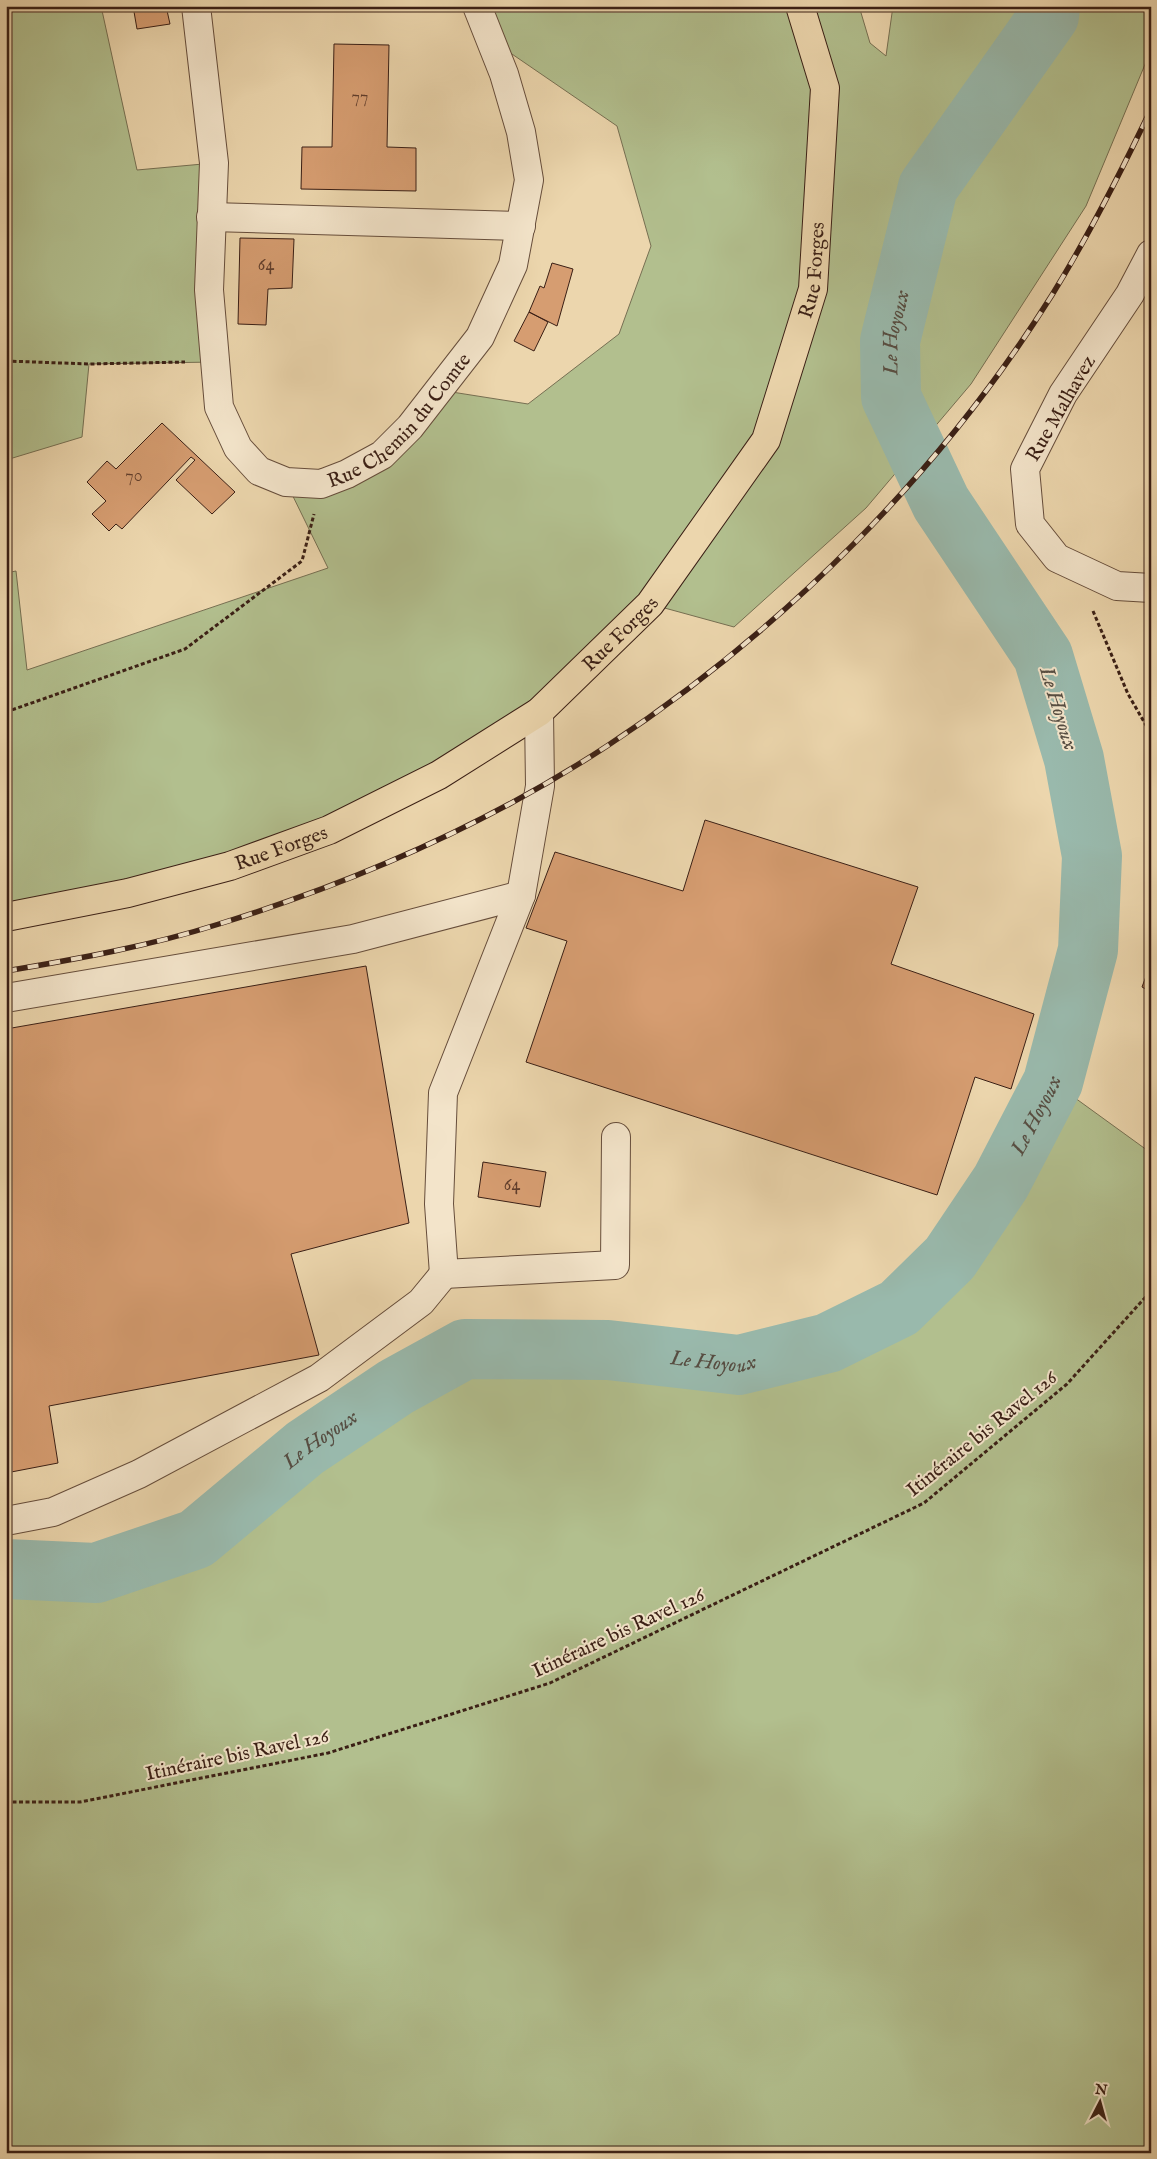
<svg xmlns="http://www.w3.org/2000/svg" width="1157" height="2159" viewBox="0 0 1157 2159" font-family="'IM FELL English',serif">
<rect width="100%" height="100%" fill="#ecd6ad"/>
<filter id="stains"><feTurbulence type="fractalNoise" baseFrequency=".004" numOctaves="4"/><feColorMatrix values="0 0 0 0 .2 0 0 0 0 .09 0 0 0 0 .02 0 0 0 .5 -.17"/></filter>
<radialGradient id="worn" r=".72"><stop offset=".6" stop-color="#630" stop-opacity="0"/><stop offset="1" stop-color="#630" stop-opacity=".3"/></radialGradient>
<path fill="#b2bf8e" stroke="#766f52" d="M6 6H101L137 170 214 163 215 362 89 364 82 437 6 460Z
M477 6H859L870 43 886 56 893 6H1151V50L1086 206 971 384 866 508 734 627 650 604 539 712 329 830 6 917V573L16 571 27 670 328 568 286 482 347 474 439 390 528 404 619 334 651 246 617 126 490 39Z
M1053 1082 1151 1153V2153H6V1569L96 1573 196 1539 305 1448 396 1387 465 1349 608 1350 738 1365 828 1343 899 1308 950 1258 1001 1182Z"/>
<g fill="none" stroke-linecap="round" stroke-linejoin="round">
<path stroke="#99b9ac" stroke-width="60" id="s1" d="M6 1569 96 1573 196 1539 305 1448 396 1387 465 1349 608 1350 739 1365 828 1343 899 1308 950 1258 1001 1182 1053 1082 1088 950 1092 856 1074 759 1043 656 941 503 891 397 890 341 928 187 1049 16 1050 6"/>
</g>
<path fill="#d69d71" stroke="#3a1f15" d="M133 6H166L170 24 137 29Z
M334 44 389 45 387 147 416 148V191L301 189 302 147H332Z
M240 238 294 239 292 288 268 289 266 325 238 324Z
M552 263 573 269 557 326 529 312 540 286 544 288Z
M529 312 548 322 534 351 514 341Z
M162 423 235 492 212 514 176 480 195 460 191 457 122 529 116 524 109 531 92 514 106 501 87 482 107 461 116 469Z
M705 820 918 887 891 964 1034 1014 1011 1089 975 1077 937 1195 526 1062 567 941 526 928 555 852 683 891Z
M1151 963V992L1142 987Z
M366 966 409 1223 291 1254 319 1355 49 1406 58 1463 6 1473V1029Z
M483 1162 546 1172 540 1207 478 1197Z"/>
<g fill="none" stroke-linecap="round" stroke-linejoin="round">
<g stroke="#664d3b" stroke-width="30">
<g id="minor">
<path id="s2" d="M196 6 214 163 209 290 219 407 238 448 259 471 286 482 321 484 347 474 382 455 410 427 480 337 513 265 529 180 521 132 504 74 477 6"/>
<path d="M211 217 521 226"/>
<path d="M1151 254 1130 294 1063 394 1025 469 1030 524 1057 558 1117 586 1151 588"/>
<path d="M539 712 540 786 521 895 443 1093 439 1204 444 1274 615 1265 616 1137"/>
<path d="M6 998 353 939 521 895"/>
<path d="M6 1521 53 1512 139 1474 319 1378 421 1302 444 1274"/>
</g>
</g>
<g stroke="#3a1f15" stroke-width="30">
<g id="major">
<path id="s3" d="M6 917 128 893 230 866 329 830 439 775 539 712 650 604 766 440 813 289 825 88 800 6"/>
</g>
</g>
<path stroke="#3a1f15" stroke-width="3" stroke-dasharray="4 2.5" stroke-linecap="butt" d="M6 361 89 364 185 362
M1093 611 1128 694 1151 734
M6 712 185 649 302 561 314 514
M6 1802H80L328 1753 550 1683 924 1503 1067 1384 1151 1291"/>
<use href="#minor" stroke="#f3e4ca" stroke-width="28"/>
<use href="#major" stroke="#ecd6ad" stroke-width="28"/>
<g stroke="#3a1f15" stroke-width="5.5">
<path id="rail" d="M6 971C77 959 150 946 219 924 355 882 488 824 607 746 783 630 940 474 1052 295 1089 235 1121 172 1151 109"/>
</g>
<use href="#rail" stroke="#f3e4ca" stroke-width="4" stroke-dasharray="11" stroke-linecap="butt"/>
</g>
<g text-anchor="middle" stroke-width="4" stroke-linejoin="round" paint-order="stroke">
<g font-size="18" fill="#613e2c">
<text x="360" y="102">77</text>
<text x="266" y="270">64</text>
<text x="134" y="481">70</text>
<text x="512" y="1190">64</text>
</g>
<g font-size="20" fill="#3a1f15" stroke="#f3e4ca">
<text dy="7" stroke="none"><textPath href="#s3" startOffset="1109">Rue Forges</textPath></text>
<text transform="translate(1060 408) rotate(-60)" y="7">Rue Malhavez</text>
<text dy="7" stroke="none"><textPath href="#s2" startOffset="646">Rue Chemin du Comte</textPath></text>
<text dy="7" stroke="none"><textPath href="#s3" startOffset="689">Rue Forges</textPath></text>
<text dy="7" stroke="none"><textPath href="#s3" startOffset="284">Rue Forges</textPath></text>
<text transform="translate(981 1433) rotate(-39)" y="7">Itinéraire bis Ravel 126</text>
<text transform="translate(618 1632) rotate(-25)" y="7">Itinéraire bis Ravel 126</text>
<text transform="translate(237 1754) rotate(-12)" y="7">Itinéraire bis Ravel 126</text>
</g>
<g font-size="21" font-style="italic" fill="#564d42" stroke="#f3e4ca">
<text dy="7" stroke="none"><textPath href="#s1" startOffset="2050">Le Hoyoux</textPath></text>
<text transform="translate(1059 708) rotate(73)" y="7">Le Hoyoux</text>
<text dy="7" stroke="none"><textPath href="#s1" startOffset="1210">Le Hoyoux</textPath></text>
<text dy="7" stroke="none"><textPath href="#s1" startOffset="775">Le Hoyoux</textPath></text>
<text dy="7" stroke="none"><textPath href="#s1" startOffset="355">Le Hoyoux</textPath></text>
</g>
</g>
<rect width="1157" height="2159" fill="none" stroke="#ecd6ad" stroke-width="25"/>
<rect x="8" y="8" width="1142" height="2144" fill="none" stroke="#3a1f15" stroke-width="2.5"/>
<rect x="12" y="12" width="1132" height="2134" fill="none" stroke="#3a1f15"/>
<g transform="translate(1100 2102) rotate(6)" stroke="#f3e4ca" stroke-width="4" paint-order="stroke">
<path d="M0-4L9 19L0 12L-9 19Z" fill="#3a1f15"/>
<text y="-8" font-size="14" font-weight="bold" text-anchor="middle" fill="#3a1f15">N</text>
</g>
<rect width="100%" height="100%" filter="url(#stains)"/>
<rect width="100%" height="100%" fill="url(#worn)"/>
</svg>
